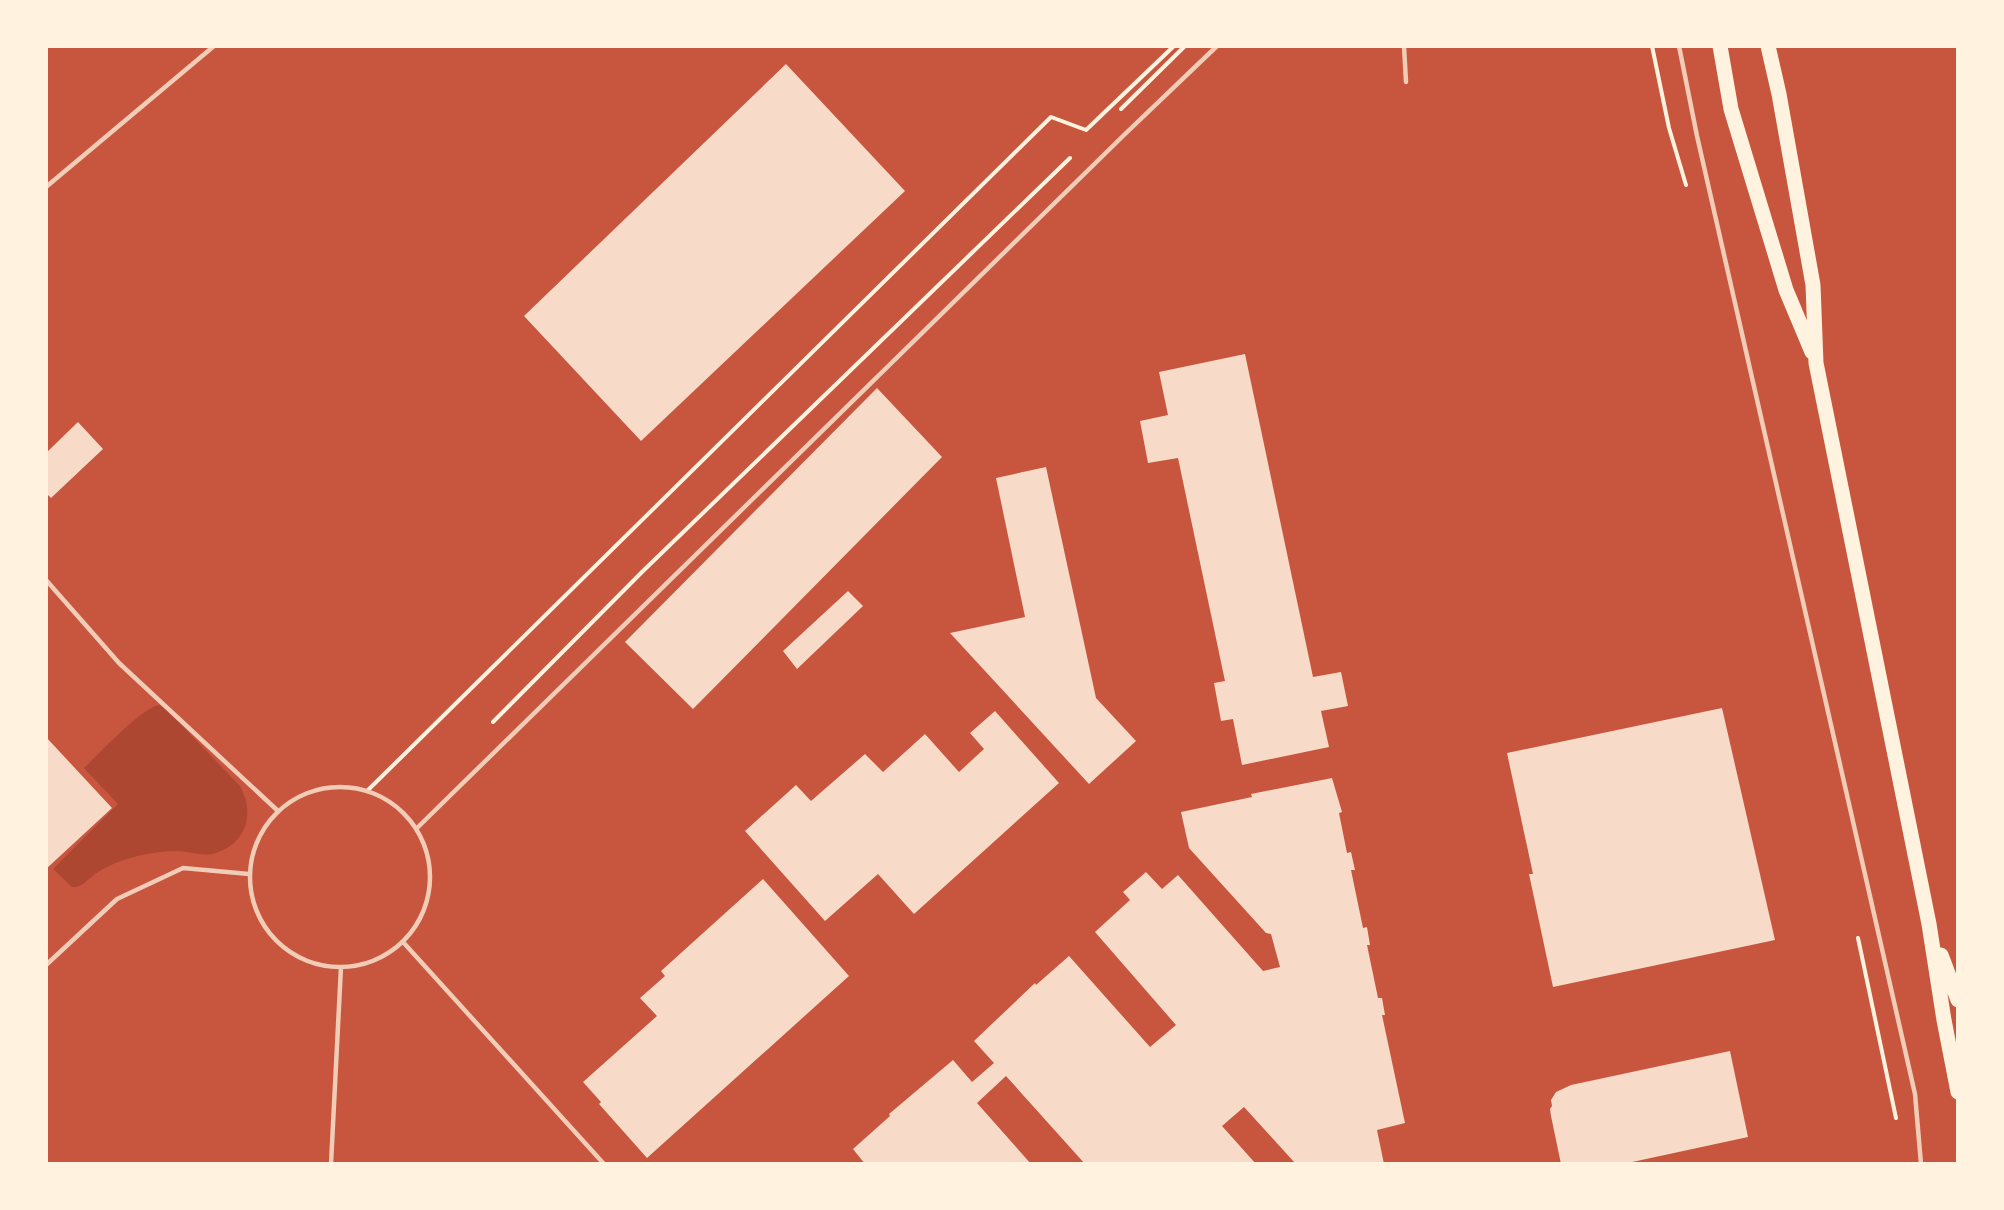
<svg xmlns="http://www.w3.org/2000/svg" width="2004" height="1210" viewBox="0 0 2004 1210" font-family="'IBM Plex Sans',sans-serif">
<rect width="100%" height="100%" fill="#c8553d"/>
<path fill="#ae4732" d="M160 705 165 708 240 786C255 813 247 843 216 853 204 857 191 852 179 851 161 851 142 854 124 860 114 863 104 868 95 874 87 880 82 888 72 887L53 869 118 804 84 768C99 754 143 706 160 705Z"/>
<path fill="#f7dbc8" d="M786 64 905 191 641 441 524 316Z
M1245 354 1313 677 1341 672 1348 706 1321 711 1329 747 1242 765 1233 719 1221 721 1214 683 1225 681 1178 458 1148 463 1140 421 1168 415 1159 372Z
M877 388 942 457 693 709 625 642Z
M78 422 103 449 51 498 46 493V453Z
M1046 467 1096 698 1136 741 1089 784 950 633 1025 617 996 478Z
M848 591 863 606 797 669 783 651Z
M1722 708 1775 940 1553 987 1529 874H1533L1507 753Z
M995 711 1059 783 914 914 878 874 825 921 745 831 796 785 811 801 865 754 883 772 925 734 959 772 984 749 970 733Z
M46 737 112 808 46 869Z
M1332 778 1342 812 1339 813 1347 853 1351 852 1355 870H1351L1363 928 1367 927 1370 945H1367L1378 998H1382L1385 1015H1382L1405 1123 1377 1130 1384 1164H1292L1294 1162 1244 1107 1222 1126 1256 1164H1085L1006 1076 977 1103 1031 1164H865L853 1149 890 1116 889 1114 953 1060 972 1082 994 1063 974 1041 1035 983 1036 985 1069 956 1150 1047 1176 1025 1095 932 1130 900 1123 892 1146 872 1162 889 1178 875 1263 971 1280 967 1271 934 1266 933 1189 848 1181 812 1252 797 1251 794Z
M763 879 849 976 647 1158 599 1104 601 1102 583 1082 657 1016 640 998 665 976 661 971Z
M1730 1051 1748 1137 1623 1164H1561L1551 1116 1550 1109 1552 1106 1551 1100 1556 1092 1571 1085Z"/>
<g fill="none" stroke-linecap="round" stroke-linejoin="round">
<path stroke="#fff3e0" stroke-width="4" d="M1652 46 1669 128 1686 185
M1121 109 1185 46
M493 722 643 571 1070 158
M367 791 1051 117 1086 130 1174 46
M1858 938 1896 1118"/>
<path stroke="#f1ccb7" stroke-width="4.5" d="M1404 46 1406 82
M1679 46 1697 136 1915 1094 1921 1164
M46 187 214 46
M46 580 119 663 278 811
M250 877a90 90 0 1 1 180 0a90 90 0 1 1-180 0Z
M416 829 1124 135 1217 46
M403 942 604 1164
M46 965 117 899 183 868 249 874
M331 1164 341 967"/>
<path stroke="#fff3e0" stroke-width="15" d="M1720 46 1731 109 1786 290 1812 352
M1768 46 1779 94 1813 285 1816 363 1929 924 1944 1020 1958 1092
M1941 955 1958 1000"/>
</g>
<rect width="2004" height="1210" fill="none" stroke="#fff3e0" stroke-width="96"/>
</svg>
